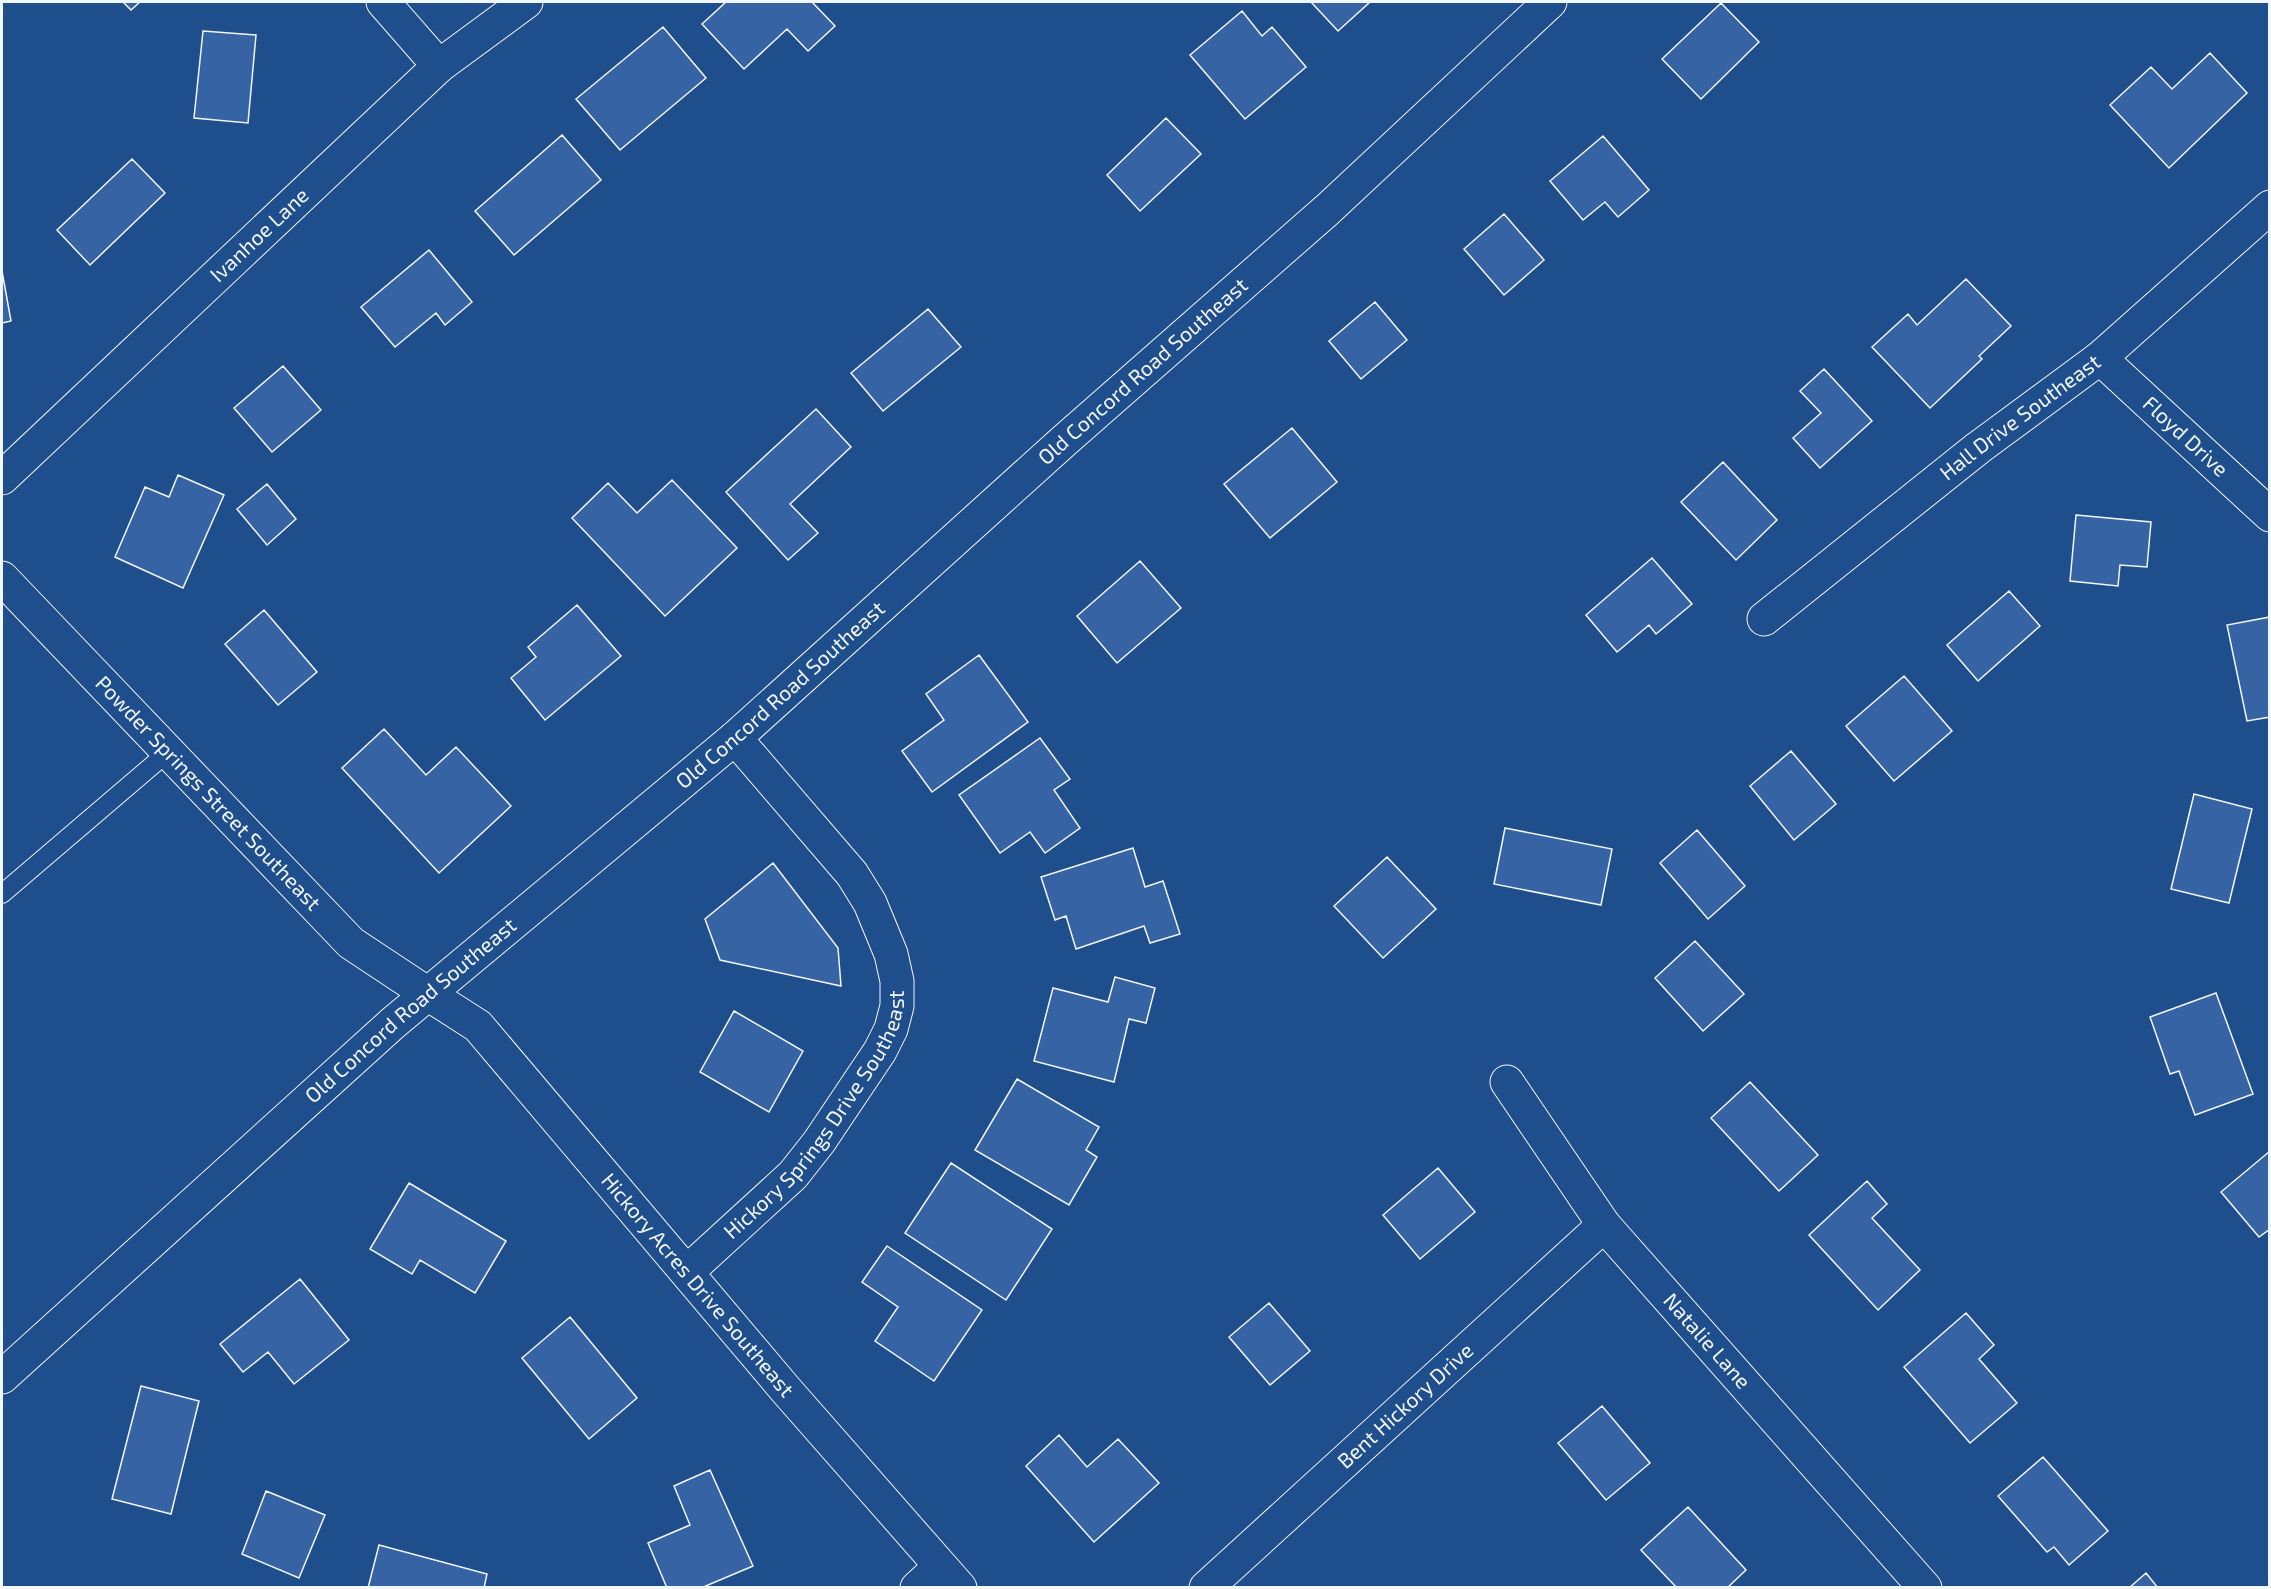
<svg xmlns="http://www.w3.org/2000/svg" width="2271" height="1589" viewBox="0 0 2271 1589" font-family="'Exo 2',sans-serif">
<rect width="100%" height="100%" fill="#1f4e8c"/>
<path fill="#3563a3" stroke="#f2f6ff" stroke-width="1.5" d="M123 2H140L131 10Z
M726 2H812L835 26 808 51 787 29 744 69 702 24Z
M1311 2H1370L1338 31Z
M1721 3 1759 42 1701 99 1662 59Z
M1242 11 1262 36 1272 27 1306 67 1245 119 1190 55Z
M663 27 706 78 620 150 576 99Z
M203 31 256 35 248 123 194 118Z
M2210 53 2247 93 2169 168 2110 105 2151 67 2172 89Z
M1166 118 1201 154 1140 211 1107 175Z
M562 135 601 180 514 255 475 211Z
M1603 136 1649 190 1618 217 1605 202 1583 220 1550 181Z
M132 159 165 193 90 265 57 230Z
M1504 214 1544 260 1504 295 1464 249Z
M429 250 472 302 445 325 436 313 395 347 361 307Z
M2 271 11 321 2 323Z
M1966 279 2011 326 1979 356 1982 359 1930 408 1872 347 1908 314 1917 325Z
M1375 302 1407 340 1361 379 1329 341Z
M928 309 961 347 883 411 851 373Z
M283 366 321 410 272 452 234 408Z
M1824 369 1872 421 1820 468 1793 438 1821 413 1800 391Z
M816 409 851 447 790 504 818 533 788 560 726 492Z
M1292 428 1337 482 1270 538 1224 484Z
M1723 462 1777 520 1736 560 1681 502Z
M178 475 224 495 183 588 115 557 145 487 169 497Z
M672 480 737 548 665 616 572 518 608 483 637 513Z
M267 484 296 519 267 545 237 509Z
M2076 515 2151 522 2147 567 2120 565 2118 586 2070 581Z
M1652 558 1692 604 1656 634 1649 625 1617 652 1586 615Z
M1140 561 1181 608 1117 663 1077 616Z
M2009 591 2040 626 1978 681 1947 645Z
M577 605 621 656 545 720 511 678 536 657 528 647Z
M264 610 317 672 278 705 225 644Z
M2270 617V717L2247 721 2227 625Z
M979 655 1028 722 932 792 902 751 944 720 926 694Z
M1904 676 1952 731 1894 781 1846 726Z
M384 729 426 775 456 747 511 806 439 873 342 768Z
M1040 738 1070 779 1054 790 1080 828 1045 853 1030 832 1000 853 959 795Z
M1791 751 1836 804 1794 840 1750 786Z
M2194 794 2252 809 2229 903 2171 889Z
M1505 828 1612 849 1601 905 1494 884Z
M1697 830 1745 886 1708 919 1660 863Z
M1133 848 1145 887 1163 881 1180 934 1150 943 1144 926 1076 949 1066 916 1055 920 1041 877Z
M1387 857 1436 909 1383 958 1334 906Z
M773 863 838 948 841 986 720 960 705 919Z
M1695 941 1744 994 1703 1031 1655 978Z
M1115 977 1155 988 1146 1023 1129 1019 1114 1082 1034 1061 1053 988 1108 1002Z
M2216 993 2253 1094 2195 1115 2179 1071 2170 1074 2150 1017Z
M734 1011 803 1051 769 1112 700 1072Z
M1017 1079 1099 1127 1086 1150 1097 1157 1069 1205 975 1150Z
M1750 1082 1818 1155 1779 1191 1711 1118Z
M2270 1151V1229L2259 1237 2221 1192Z
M951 1163 1052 1229 1006 1300 905 1233Z
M1438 1168 1475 1212 1420 1259 1383 1215Z
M1867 1181 1887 1204 1872 1218 1920 1270 1878 1310 1809 1235Z
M409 1183 506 1241 475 1293 420 1260 412 1274 370 1249Z
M887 1246 982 1310 934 1381 875 1341 898 1307 862 1282Z
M300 1279 349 1340 294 1384 268 1352 243 1372 220 1344Z
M1269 1303 1310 1351 1270 1385 1229 1337Z
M1966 1313 1994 1345 1979 1359 2017 1403 1970 1443 1904 1367Z
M570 1317 637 1398 589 1439 522 1358Z
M141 1386 199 1401 171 1514 112 1499Z
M1602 1406 1650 1463 1606 1500 1558 1443Z
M1059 1435 1087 1467 1118 1439 1159 1483 1094 1542 1026 1466Z
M2043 1457 2108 1531 2069 1565 2054 1547 2047 1552 1998 1496Z
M710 1470 753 1566 701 1588H667L648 1543 690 1525 674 1486Z
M266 1491 325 1515 299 1578 242 1554Z
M1688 1507 1746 1570 1727 1588H1677L1641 1550Z
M379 1545 487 1574 484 1588H368Z
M2146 1573 2158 1588H2129Z"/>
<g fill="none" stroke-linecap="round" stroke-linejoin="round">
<g stroke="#f2f6ff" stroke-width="20">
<path id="service" d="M2 894 168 752"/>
</g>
<g stroke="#f2f6ff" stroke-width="35">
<g id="minor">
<path d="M383 2 439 66"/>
<path id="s1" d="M2100 358 2270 515"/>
<path id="s2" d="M2 478 439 66 526 2"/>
<path id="s3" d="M1764 619 1978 448 2100 358 2270 207"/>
<path id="s4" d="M428 994 478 1026 786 1390 960 1588"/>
<path id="s5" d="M1507 1082 1604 1225 1925 1588"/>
<path id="s6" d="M687 1272 793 1175 819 1142 880 1051 891 1029 897 1006V981L891 954 870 903 852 874 735 738"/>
<path d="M917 1588 940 1567"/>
<path id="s7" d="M1206 1588 1604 1225"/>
</g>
</g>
<g stroke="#f2f6ff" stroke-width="35">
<g id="tertiary">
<path id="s8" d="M2 578 351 943 428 994"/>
<path id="s9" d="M2 1377 393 1023 735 738 1065 440 1327 210 1550 2"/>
</g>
</g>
<use href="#service" stroke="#1f4e8c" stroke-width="18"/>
<use href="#minor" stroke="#1f4e8c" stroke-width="33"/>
<use href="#tertiary" stroke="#1f4e8c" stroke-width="33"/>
</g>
<g text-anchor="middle" stroke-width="4.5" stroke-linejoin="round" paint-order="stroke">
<g font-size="21" fill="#f2f6ff" stroke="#1f4e8c">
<text dy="7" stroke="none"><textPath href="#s2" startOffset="354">Ivanhoe Lane</textPath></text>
<text dy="7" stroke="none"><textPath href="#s9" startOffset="1521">Old Concord Road Southeast</textPath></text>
<text dy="7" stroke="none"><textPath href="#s3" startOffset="326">Hall Drive Southeast</textPath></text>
<text dy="7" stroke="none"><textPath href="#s1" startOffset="116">Floyd Drive</textPath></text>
<text dy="7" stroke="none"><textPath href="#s9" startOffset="1035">Old Concord Road Southeast</textPath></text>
<text dy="7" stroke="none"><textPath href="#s8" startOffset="298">Powder Springs Street Southeast</textPath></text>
<text dy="7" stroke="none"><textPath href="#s9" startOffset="549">Old Concord Road Southeast</textPath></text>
<text dy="7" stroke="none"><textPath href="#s6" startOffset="207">Hickory Springs Drive Southeast</textPath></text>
<text dy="7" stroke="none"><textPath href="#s4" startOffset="399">Hickory Acres Drive Southeast</textPath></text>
<text dy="7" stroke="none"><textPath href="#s5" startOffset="328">Natalie Lane</textPath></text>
<text dy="7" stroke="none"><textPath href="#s7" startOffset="270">Bent Hickory Drive</textPath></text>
</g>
</g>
<rect width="2271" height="1589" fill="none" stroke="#f2f6ff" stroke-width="6"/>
</svg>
